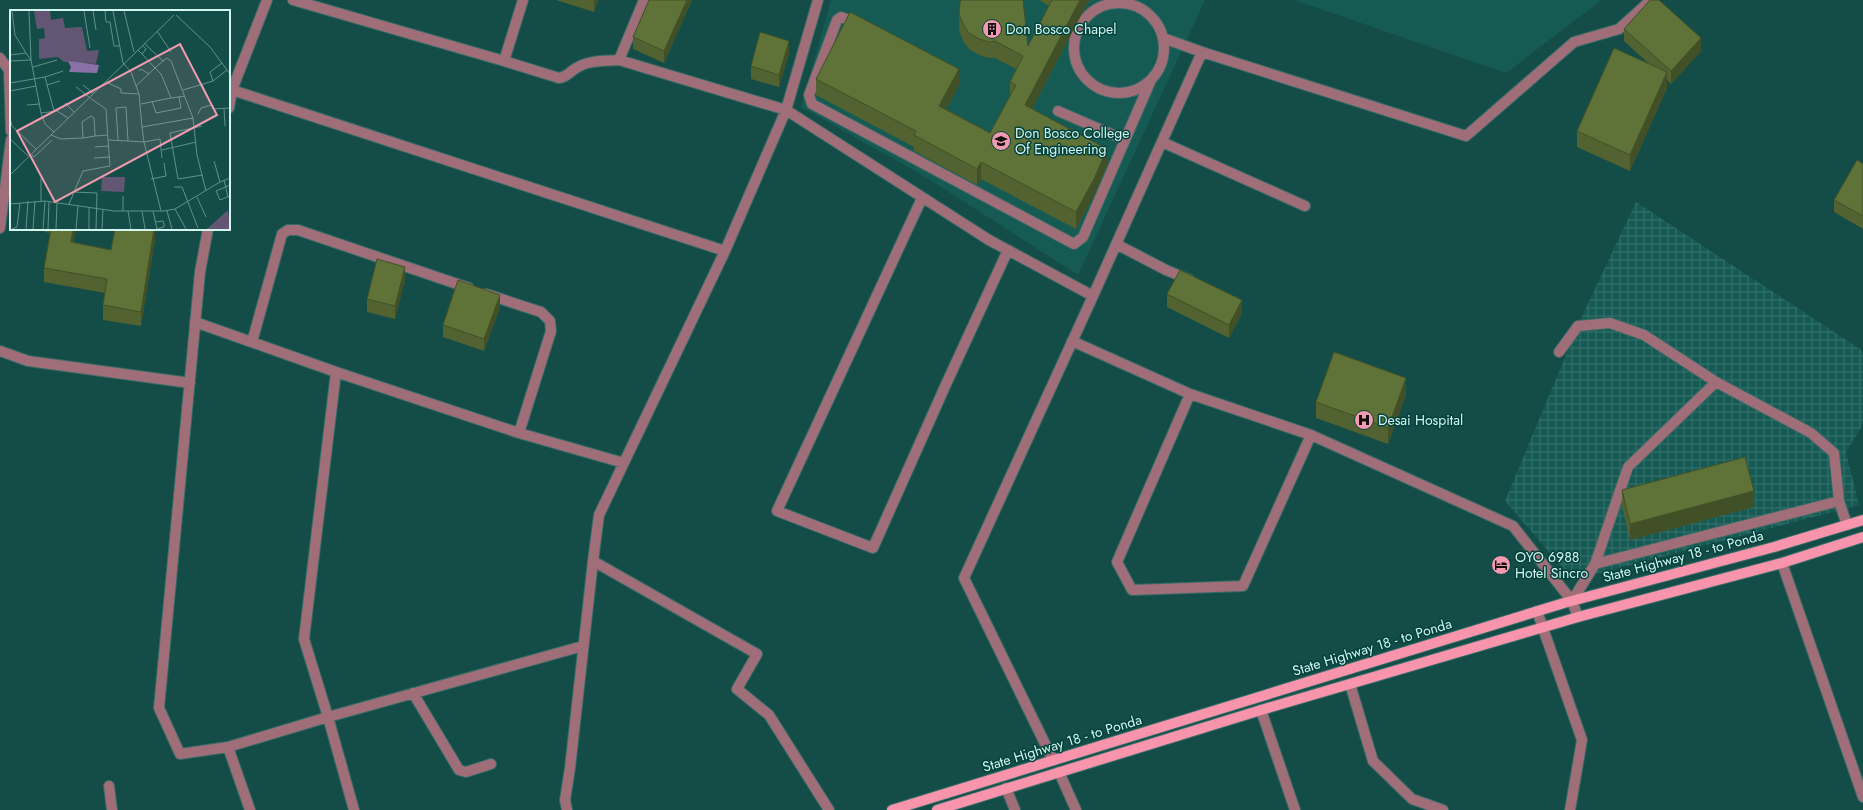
<svg xmlns="http://www.w3.org/2000/svg" width="1863" height="810" viewBox="0 0 1863 810" font-family="Jost,sans-serif">
<defs>
<pattern id="industrial-grid" width="8" height="8" patternUnits="userSpaceOnUse"><rect width="8" height="8" fill="#165a54"/><path d="M0 4h8M4 0v8" fill="none" stroke="#37726d"/></pattern>
</defs>
<rect width="100%" height="100%" fill="#144d47"/>
<path fill="#165a54" d="M831 0H1205L1078 275 924 176 801 107Z
M1294 0H1602L1506 73Z"/>
<path fill="url(#industrial-grid)" d="M1636 202 1863 351V424L1846 452 1859 505 1573 580 1505 501 1584 312Z"/>
<g fill="none" stroke-linecap="round" stroke-linejoin="round">
<g stroke="#366b65" stroke-width="12">
<path id="minor" d="M267 0 232 90 725 251 599 515 593 561 757 654 737 689 769 715 829 810
M293 0 504 61 523 0
M644 0 619 60 786 110 725 251
M818 0 786 110 989 240 1093 296 1202 52 1466 136 1574 42 1619 29 1651 0
M1074 48a45 45 0 1 1 90 0a45 45 0 1 1-90 0Z
M859 24 841 17 837 20 809 95 812 104 1074 244 1083 237 1151 80
M1163 38 1202 52
M0 58 9 70 11 131
M504 61 559 78C568 77 571 70 578 67 590 60 606 61 619 60
M229 108 232 90
M1058 111 1125 140
M1162 142 1305 206
M922 198 777 511 873 548 947 382 1008 250
M0 228 11 140
M208 229 200 272 159 708 180 754 228 747 250 810
M1116 244 1166 270 1190 280
M486 294 541 312 550 321 551 331 519 433
M195 322 336 372 304 639 328 717 228 747
M1072 341 1190 394 1117 562 1132 590 1243 586 1311 435 1513 526 1572 601 1578 617
M252 342 282 234 288 230H298L469 288
M0 351 28 361 190 383
M1559 352 1578 326 1610 323 1644 335 1716 382
M336 372 519 433 624 463
M1190 394 1311 435
M1782 563 1863 797
M1595 564 1839 501 1847 525
M1572 601 1595 564 1628 467 1716 382 1811 433 1834 453 1839 501
M1537 611 1582 740 1570 810
M1350 684 1373 761 1412 799 1443 810
M413 693 459 770 466 772 491 764
M1261 710 1295 810
M1053 760 964 578 1093 296
M1059 772 1076 810
M109 786 112 810
M1006 788 1015 810
M354 810 328 717 583 646
M567 810 565 800 570 768 593 561"/>
</g>
<g stroke="#366b65" stroke-width="12">
<path id="major" d="M892 810 1564 603 1774 547 1863 520
M937 810 1261 710 1578 617 1782 563 1863 537"/>
</g>
<use href="#minor" stroke="#a06e79" stroke-width="10"/>
<use href="#major" stroke="#f994ad" stroke-width="10"/>
</g>
<path fill="#526230" d="M556 0H598L594 12Z
M649 0H692L664 63 633 49V37Z
M1039 0H1089L1032 109 1107 165 1094 195 1076 229 981 179 977 185 914 151V147L816 95V79L959 85 946 109 990 133 1010 96V82L1016 69 995 58H989L979 55 969 49 963 41 959 30 960 3 1028 46 1049 6Z
M1624 29 1701 51 1671 84 1667 80V88L1630 171 1577 147V131L1648 63 1624 41Z
M789 53 779 87 751 79V66Z
M1863 164V229L1834 212V200Z
M45 229H76L73 243 111 250 155 229V239L141 326 103 320V305L105 293 44 282V268L50 233 45 232Z
M405 279 395 319 367 312V299Z
M1167 294 1242 313 1229 338 1167 307Z
M500 307 484 351 443 337V325Z
M1406 395 1388 444 1316 418V402Z
M1622 490 1754 507 1630 540 1622 506Z"/>
<path fill="#425027" d="M594 0H598L594 12Z
M687 0H692L664 63V51Z
M1080 0H1089L1025 122V105Z
M1701 38V51L1671 84V71Z
M789 41V53L779 87V75Z
M959 69V85L939 122V106Z
M1667 72V88L1630 171V155Z
M1107 149V165L1094 195 1076 229V212Z
M981 162V179L977 185V169Z
M73 229H76L71 257V242Z
M154 229H155V239L141 326V312Z
M405 267V279L395 319V306Z
M500 295V307L484 351V339Z
M1242 300V313L1229 338V325Z
M1406 378V395L1388 444V428Z
M1754 491V507L1630 540V524Z"/>
<path fill="#5f7238" stroke="#425027" d="M649 0H687L664 51 633 37Z
M961 0H1023L1028 46 1052 0H1080L1025 105 1107 149 1094 179 1076 212 981 162 977 169 914 135 916 131 816 79 850 12 959 69 939 106 990 133 1016 85 1010 82 1023 56 995 41 989 42 979 39 969 33 963 24 959 14 960 3Z
M1650 0H1659L1701 38 1671 71 1624 29Z
M760 32 789 41 779 75 751 66Z
M1614 48 1667 72 1630 155 1577 131Z
M1857 160 1863 164V216L1834 200Z
M51 229H73L71 242 111 250 115 229H154L141 312 103 305 107 279 44 268Z
M377 259 405 267 395 306 367 299Z
M1180 270 1242 300 1229 325 1167 294Z
M458 280 500 295 484 339 443 325Z
M1334 352 1406 378 1388 428 1316 402Z
M1745 457 1754 491 1630 524 1622 490Z"/>
<defs>
<g id="building-disc" transform="scale(1)"><circle r="9.5" fill="#f29aaf" stroke="#04423c"/><path d="M-4-6H4V6H1V3H-1V6H-4ZM-2.5-4.3h1.7v1.8h-1.7ZM.8-4.3h1.7v1.8H.8ZM-2.5-1h1.7V.8h-1.7ZM.8-1h1.7V.8H.8Z" fill="#111"/></g>
<g id="university-disc" transform="scale(1)"><circle r="9.5" fill="#f29aaf" stroke="#04423c"/><path d="M0-5L7-2L0 1L-7-2ZM-4 1L0 2.5L4 1V4Q0 6-4 4Z" fill="#111"/></g>
<g id="hospital-disc" transform="scale(1)"><circle r="9.5" fill="#f29aaf" stroke="#04423c"/><path d="M-5-5h3v3.5h4V-5h3V5h-3V1.5h-4V5h-3Z" fill="#111"/></g>
<g id="hotel-disc" transform="scale(1)"><circle r="9.5" fill="#f29aaf" stroke="#04423c"/><path d="M-6-4.5h1.5V1H6V5H4.5V3h-9V5H-6ZM-4 0a1.8 1.8 0 1 1 3.6 0ZM.5 0V-2.5h3Q6-2.5 6 0Z" fill="#111"/></g>
</defs>
<g fill-rule="evenodd">
<use href="#building-disc" x="992" y="29"/>
<use href="#university-disc" x="1001" y="141"/>
<use href="#hospital-disc" x="1364" y="420"/>
<use href="#hotel-disc" x="1501" y="565"/>
</g>
<g text-anchor="middle" stroke-width="3" stroke-linejoin="round" paint-order="stroke">
<g font-size="14" fill="#d3f6f0" stroke="#04423c" text-anchor="start">
<text x="1006" y="34">Don Bosco Chapel</text>
<text x="1015" y="138">Don Bosco College<tspan x="1015" dy="16">Of Engineering</tspan></text>
<text x="1378" y="425">Desai Hospital</text>
<text x="1515" y="562">OYO 6988<tspan x="1515" dy="16">Hotel Sincro</tspan></text>
</g>
<g font-size="14" fill="#d3f6f0" stroke="#04423c">
<text transform="translate(1683 556) rotate(-15)" y="5">State Highway 18 - to Ponda</text>
<text transform="translate(1372 647) rotate(-17)" y="5">State Highway 18 - to Ponda</text>
<text transform="translate(1062 743) rotate(-17)" y="5">State Highway 18 - to Ponda</text>
</g>
</g>
<g transform="translate(10 10)">
<rect width="220" height="220" fill="#144d47"/>
<path d="M24 1H40L41 10 53 8 55 18 72 17 77 41 89 40 86 54 54 52 48 47 29 49V29L35 28 34 18 27 19ZM92 167H115L114 182 91 181Z" fill="#635675"/>
<path d="M58 51 89 55 87 63 59 62 61 57Z" fill="#8a72a8"/>
<path d="M218 200 220 219H197Z" fill="#635675"/>
<path fill="none" stroke="#60918b" stroke-width="1" d="M2 1 5 25 16 43M74 1 80 38M83 1 86 20M95 1 96 12H100L104 36H109M103 1 113 53 121 62 129 84M114 1 124 42M166 5 200 37 220 64M147 21 161 42M134 33 153 51 157 48 161 51 183 108M128 40 132 44 136 39 133 36M0 45 16 43 21 50 31 103 47 101 58 108M0 51 21 50 19 1M153 51 145 58 151 64 161 88 175 86M212 53 200 62 203 71 217 60M23 57 47 50M129 61 131 59 139 64M35 67 53 61M96 72 111 79V83L129 84 132 117 183 108 187 145 196 181M0 73 35 67 44 101M192 74 203 99 220 98M37 75 50 71M73 75 83 83M126 76 145 58 132 44M66 77 79 87M173 80 203 71M0 81 26 76M80 88 96 99 98 130M142 91 146 103 171 98 169 87M55 93 64 102M131 94 161 88M17 95 30 94M214 99 215 116M31 103 35 114 44 122M188 104 191 98 201 95M0 108 2 116 26 139M192 116 160 123 168 169 193 165M132 117 134 132 150 129 152 148M41 125 51 129 73 128 72 112 81 106 84 108 85 126 98 125M73 128 85 126M0 129 18 146M108 130 106 98 116 97 118 131M85 137 99 136M152 140 186 132M22 145 24 147 42 130M84 148 99 147M204 151 210 172M0 165 164 5M31 168V191M141 169 156 166 154 153M214 170 218 187M220 175 206 181 210 190 220 186M164 177H172L188 218M63 182 87 183 86 219M113 186V201M187 187 196 207M0 194 35 191 104 201H154L165 199 210 172 220 168M59 194 73 161 100 156 98 130 118 131 134 132 151 201M79 197V219M165 199 176 219M118 201 121 219M132 201 135 219M143 201 147 219M157 201 162 219M146 212 153 211 154 214V217L147 219M2 219 7 217 10 193M16 219 18 191M23 219 25 191M33 219 35 191M38 219 39 192M46 219 47 193M66 219 68 196M92 219 93 199"/>
<path fill="#f29aaf" fill-opacity="0.15" stroke="#f29aaf" stroke-width="2" d="M170 34 207 105 45 192 7 121Z"/>
<rect width="220" height="220" fill="none" stroke="#d3f6f0" stroke-width="2"/>
</g>
</svg>
